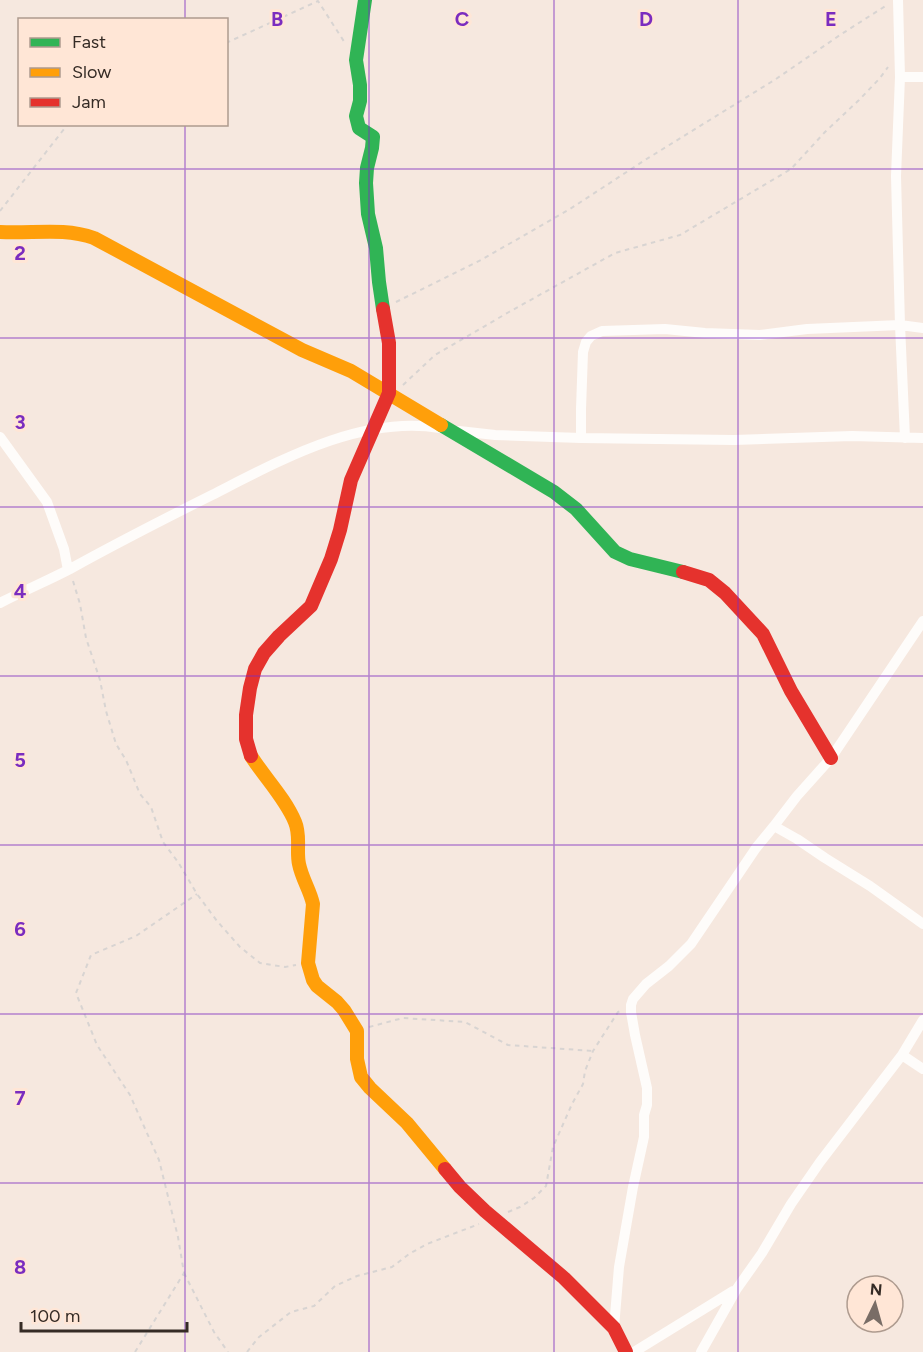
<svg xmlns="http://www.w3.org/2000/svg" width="923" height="1352" viewBox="0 0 923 1352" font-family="Figtree,sans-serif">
<rect width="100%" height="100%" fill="#f6e8df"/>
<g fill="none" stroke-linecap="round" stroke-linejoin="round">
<path stroke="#d8d4d2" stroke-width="2" stroke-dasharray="4.5 4.5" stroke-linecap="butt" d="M226 43 318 1 345 43
M0 211 68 124
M396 302 481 260 570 209 645 160 776 79 840 35 887 5
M403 385 435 355 509 312 615 253 680 235 791 169 825 132 859 100 880 78 888 67
M73 581 80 604 86 638 100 680 106 711 116 744 126 760 140 794 151 807 163 842 178 862 197 894 217 921 240 947 260 963 285 967 296 965
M369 1027 403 1018 465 1022 508 1045 593 1051
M508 1212 520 1207 534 1198 546 1186 553 1147 572 1104 583 1084 585 1071 593 1051 618 1012 621 1011
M184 1273 214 1332 228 1352
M135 1352 184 1273 178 1237 159 1160 130 1095 97 1045 76 993 91 955 136 936 197 894
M247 1352 259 1337 291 1312 314 1306 335 1286 357 1276 392 1267 409 1254 427 1244 479 1224"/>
<path stroke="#fefcfa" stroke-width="10" d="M898 0 900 77 896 176 900 325 905 438
M900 77H923
M459 431 495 435 581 438 734 440 852 436 923 438
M0 437 47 502 64 549 68 570
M581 438V409L583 352 586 342 591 336 602 331 665 329 705 333 760 335 807 329 900 325 923 328
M0 603C23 591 47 581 70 569 117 543 164 519 212 495 281 460 361 415 440 428
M923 621 831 758 797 796 774 826 797 839 825 858 870 886 923 924
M902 1055 923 1069
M614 1328 619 1267 633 1187 644 1137V1115L647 1105V1088L635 1035 631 1012V1005L633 999 646 984 669 966 691 944 756 848 774 826
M634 1352 733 1291
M701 1352 736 1290 762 1253 791 1204 820 1162 902 1055 923 1020"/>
<path stroke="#30b455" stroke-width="14" d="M365 0 356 60 360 85V101L356 116 359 128 373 137 372 148 367 168 366 183 368 214 376 248 379 282 383 309
M441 425 554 492 576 509 615 552 630 559 683 572"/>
<path stroke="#ff9f0a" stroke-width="14" d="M0 232C32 234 63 227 94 238L302 350 351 371 441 425
M251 756C265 778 285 798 295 822 301 836 296 850 299 864 302 879 310 890 313 904L308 963 313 980 317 986 337 1002 344 1010 357 1031V1059L361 1077 370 1088 407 1123 445 1169"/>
<path stroke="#e5322d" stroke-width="14" d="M683 572 709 580 725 593 763 634 791 691 831 758
M251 756 246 739V715L250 688 255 669 264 653 279 636 311 606 331 559 340 530 351 480 389 393V343L383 309
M445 1169 460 1187 485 1211 564 1278 614 1328 626 1352"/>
</g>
<path fill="none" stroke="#7b2cbf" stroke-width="1.5" stroke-opacity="0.55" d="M185 0V20M369 0V1352M554 0V1352M738 0V1352M185 124V1352M0 169H923M0 338H923M0 507H923M0 676H923M0 845H923M0 1014H923M0 1183H923"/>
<g font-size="20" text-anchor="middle" font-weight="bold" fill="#7b2cbf" stroke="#ffe6d6" stroke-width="6" stroke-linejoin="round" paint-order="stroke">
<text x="277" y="26">B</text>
<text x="462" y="26">C</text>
<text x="646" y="26">D</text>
<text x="831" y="26">E</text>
<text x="20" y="260">2</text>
<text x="20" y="429">3</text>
<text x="20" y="598">4</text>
<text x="20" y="767">5</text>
<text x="20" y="936">6</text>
<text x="20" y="1105">7</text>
<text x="20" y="1274">8</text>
</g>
<rect x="18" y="18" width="210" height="108" fill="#ffe6d6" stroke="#ae9b8f" stroke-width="1.5"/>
<rect x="30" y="38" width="30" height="9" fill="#30b455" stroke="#ae9b8f" stroke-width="1.5"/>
<text x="72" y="48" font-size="18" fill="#352b25">Fast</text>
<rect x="30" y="68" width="30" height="9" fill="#ff9f0a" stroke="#ae9b8f" stroke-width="1.5"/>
<text x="72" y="78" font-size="18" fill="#352b25">Slow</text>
<rect x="30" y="98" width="30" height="9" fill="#e5322d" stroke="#ae9b8f" stroke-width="1.5"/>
<text x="72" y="108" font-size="18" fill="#352b25">Jam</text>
<g transform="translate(875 1304) rotate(5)"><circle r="28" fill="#ffe6d6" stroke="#ae9b8f" stroke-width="1.5"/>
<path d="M0-4.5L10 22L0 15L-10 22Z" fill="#796d66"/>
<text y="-9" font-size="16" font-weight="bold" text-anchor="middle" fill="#352b25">N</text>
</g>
<path d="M21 1322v9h166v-9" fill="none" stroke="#352b25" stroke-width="3"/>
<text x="30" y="1322" font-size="18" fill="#352b25" stroke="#ffe6d6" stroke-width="4.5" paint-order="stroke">100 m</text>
</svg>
